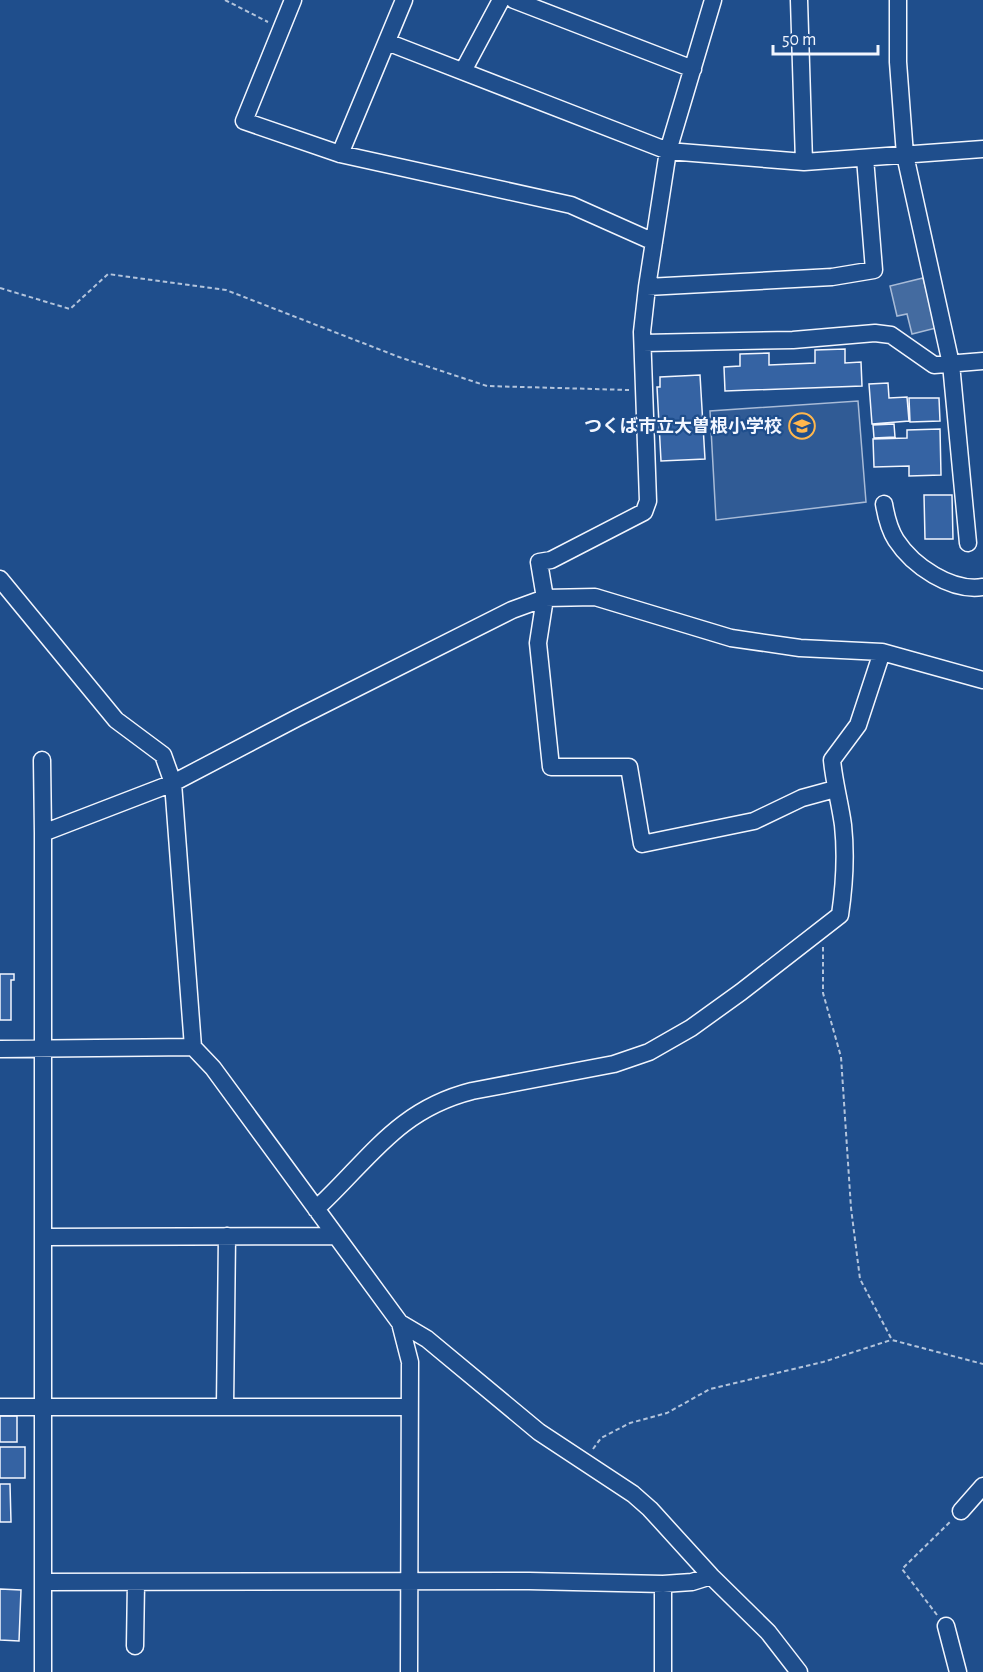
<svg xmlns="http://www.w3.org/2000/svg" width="983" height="1672" viewBox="0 0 983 1672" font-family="'Alegreya Sans','Noto Sans JP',sans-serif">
<rect width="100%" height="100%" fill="#1f4e8c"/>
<path fill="#305b95" stroke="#a8bbd7" stroke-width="1.5" d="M858 401 866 502 716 520 710 411Z"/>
<path fill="#446ba0" stroke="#a8bbd7" stroke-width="1.5" d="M923 278 936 328 912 334 907 314 897 316 890 286Z"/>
<path fill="#3563a3" stroke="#f2f6ff" stroke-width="1.5" d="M845 349V363L861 362 862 386 725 391 724 367 740 366V354L769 353V365L815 363V350Z
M700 375 705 459 661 461 657 387H660V377Z
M888 383 889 398 907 397 909 421 872 424 869 384Z
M909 398H939L940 421 910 422Z
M894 424 895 437 874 438 873 425Z
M940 429 941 475 909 476V466L874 467 873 439 907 438V430Z
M924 495H952L953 539H925Z
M0 974H14V980H11V1020H0Z
M0 1416H17V1442H0Z
M0 1447H25V1478H0Z
M0 1484H10L11 1522H0Z
M0 1589 21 1590 19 1641 0 1640Z"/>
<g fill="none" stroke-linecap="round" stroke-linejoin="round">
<g stroke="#f2f6ff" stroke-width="19">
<path id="minor" d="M293 0 244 121 340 154 571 205 654 242
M514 0 693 69
M713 0 668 151 647 287 642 332 648 501 644 512 551 560 539 562 545 598 538 643 551 767H629L642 844 754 821 802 798 835 789
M799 0 804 162
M898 0V62L905 155 951 364 968 543
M387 42 668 151 804 162 983 149
M463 71 501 0
M340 154 404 0
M647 287 832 277 874 270 865 158
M643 343 793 340 875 333 891 335 934 365 983 361
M884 504C886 516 889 529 896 540 913 566 951 592 983 587
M0 579 116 720 163 755 173 783 193 1047 213 1068 400 1323 410 1362 409 1672
M42 760 43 833
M0 1049 193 1047
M316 1209C369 1160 397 1110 472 1091L614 1064 649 1052 691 1028 741 992 840 915C844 888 846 853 843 825 840 803 834 782 832 760L858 725 882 652
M43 1237 335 1236
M400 1323 427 1339 539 1432 633 1494 650 1509 711 1576 768 1632 799 1672
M0 1407H409
M225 1407 227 1236
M961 1511 983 1486
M43 1582 529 1581 663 1584 692 1582 711 1576
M663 1584V1672
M946 1626 958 1672
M135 1646 136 1582
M43 1672V833L173 783 297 718 512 610 545 598 595 597 731 638 800 648 882 652 983 680"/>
</g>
<path stroke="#b3c4dc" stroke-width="2" stroke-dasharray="4.5 3" stroke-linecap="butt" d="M225 0 268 22
M0 288 70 309 108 274 226 290 399 357 487 386 629 390
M823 947V993L841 1057 851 1208 860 1279 892 1340 983 1364
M593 1449 601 1438 630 1423 667 1413 710 1389 823 1362 891 1340
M937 1615 902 1569 951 1521"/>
<use href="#minor" stroke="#1f4e8c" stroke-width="16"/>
</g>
<defs>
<g id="school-ring" transform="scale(1.35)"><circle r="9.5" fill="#1f4e8c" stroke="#ffb74d" stroke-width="1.5"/><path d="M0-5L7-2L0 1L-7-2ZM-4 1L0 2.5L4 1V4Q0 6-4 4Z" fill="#ffb74d"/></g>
</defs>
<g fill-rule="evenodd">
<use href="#school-ring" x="802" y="426"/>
</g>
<g text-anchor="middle" stroke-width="4.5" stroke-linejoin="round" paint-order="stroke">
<g font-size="18" font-weight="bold" fill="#f2f6ff" stroke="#1f4e8c" text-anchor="end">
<text x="782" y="432">つくば市立大曽根小学校</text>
</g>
</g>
<path d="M773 45v9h105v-9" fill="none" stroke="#f2f6ff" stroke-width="3"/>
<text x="782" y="45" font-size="18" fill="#f2f6ff" stroke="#1f4e8c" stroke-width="4.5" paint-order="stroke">50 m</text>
</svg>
